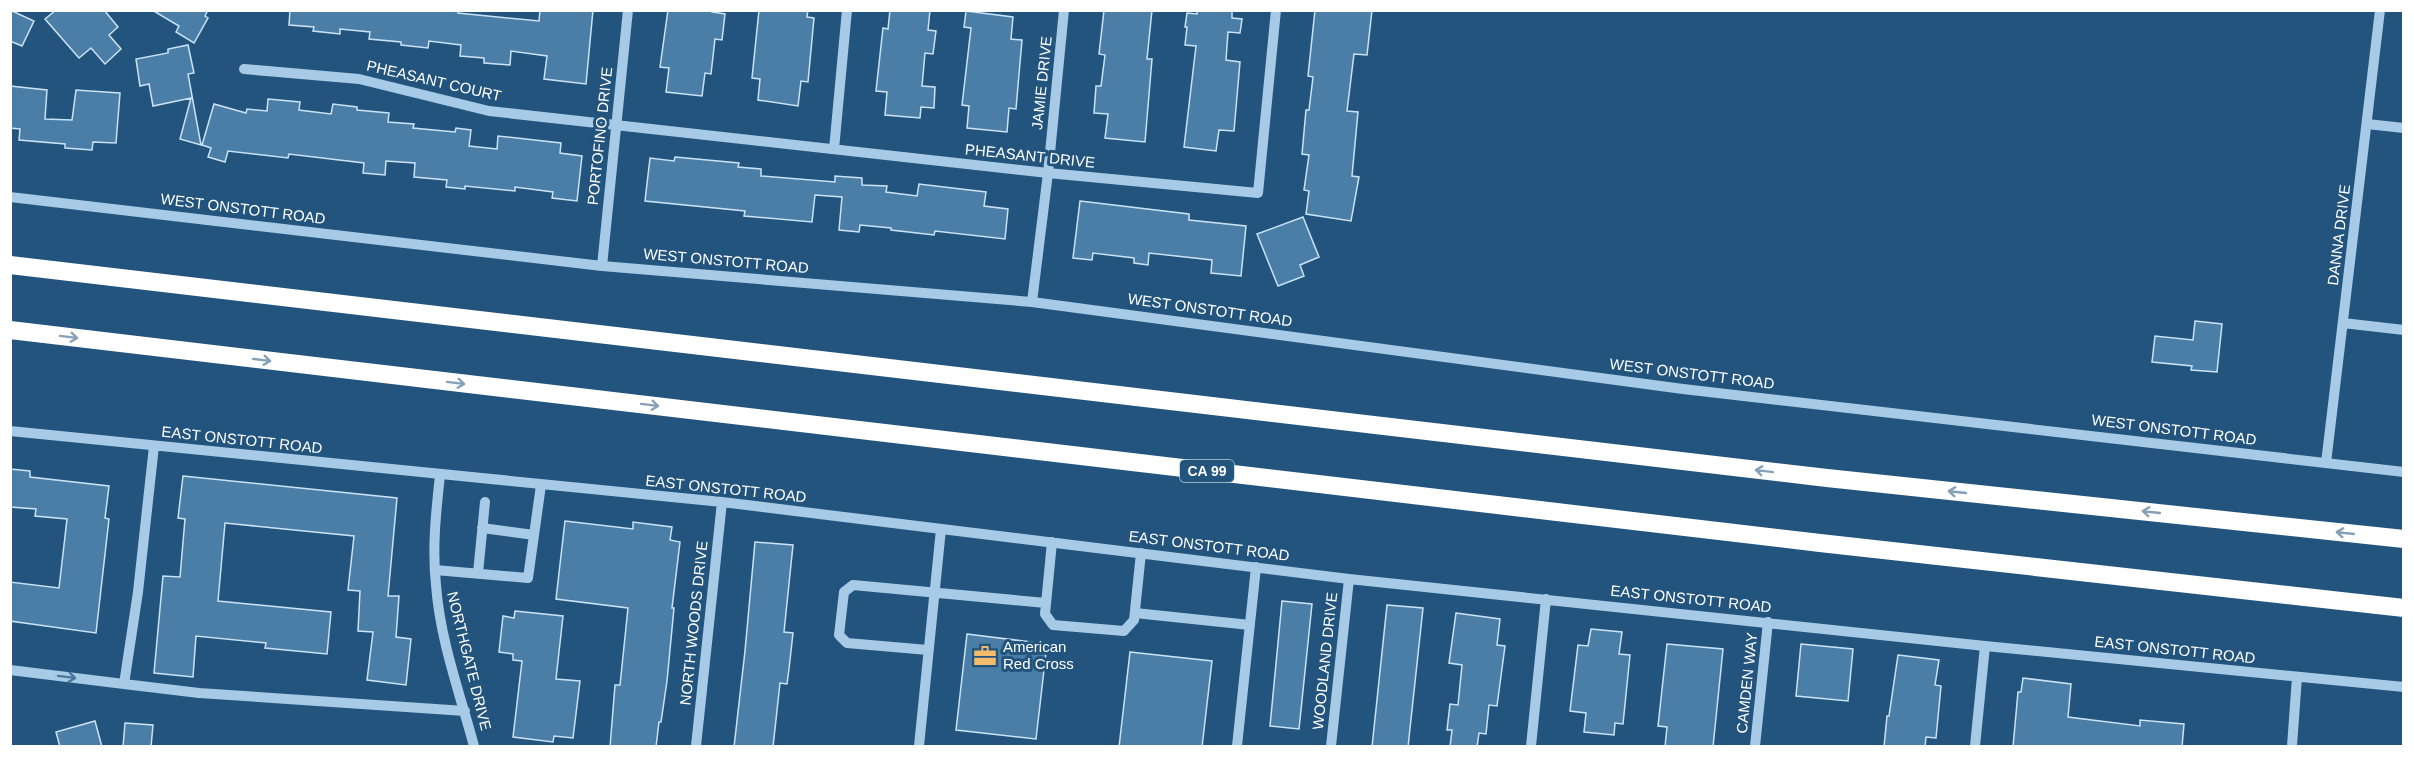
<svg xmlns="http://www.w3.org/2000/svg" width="2414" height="757" viewBox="0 0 2414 757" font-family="Arial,sans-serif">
<rect width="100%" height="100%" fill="#22547e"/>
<path fill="#4b7ea7" stroke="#cbe2f5" stroke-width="1.5" d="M10 10 34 21 22 46 10 41Z
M56 10H104L118 27 109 35 121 49 105 64 91 48 79 58 45 19Z
M152 10H208L205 16 208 18 194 43 176 32 179 26Z
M290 10H458V13L539 21 540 10H593L586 84 544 79 547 56 511 51 510 65 484 63V58L460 56 461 45 429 41 428 48 401 45V42L369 39 370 32 340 29V34L313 31 314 27 289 25Z
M668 10H713L712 12 725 14 722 40 715 39 711 74 705 73 702 96 666 92 669 68 660 67Z
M759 10H808L807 17 814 18 808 82 801 81 798 106 758 100 760 79 752 78Z
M890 10H930L928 30 936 31 933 54 925 53 922 86 935 87 934 108 921 107 920 118 885 115 887 92 876 91 883 28 888 29Z
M1104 10H1152L1147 59H1152L1145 142 1105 138 1108 114 1094 113 1096 86H1101L1105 55 1099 54Z
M1197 10H1232V18L1242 19 1240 33 1228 32 1226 60 1240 62 1234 131 1219 130 1216 151 1184 147 1196 46 1185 45 1187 27H1185L1187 13 1197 14Z
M1315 10H1372L1367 55 1354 54 1347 111 1358 112 1352 176 1359 177 1351 221 1306 214 1309 191 1304 190 1309 155 1302 154 1306 110H1309L1313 77 1308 76Z
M966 11 1013 17 1011 39 1022 40 1016 109 1009 108 1007 132 967 128 969 106 962 105 971 28 964 27Z
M188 45 194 73 188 74 201 145 180 139 191 98 153 106 149 84 140 86 136 59 168 53V49Z
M10 86 47 90 45 119 72 120 76 90 120 93 116 143 93 142 92 150 65 148V144L19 140 20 129 10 128Z
M268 99 300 102 299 110 331 114 333 104 357 107V110L389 113 388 122 414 124 413 128 455 132 456 128 471 130 469 146 497 149 498 136 561 143 560 153 582 156 577 201 552 198 553 192 515 187V191L465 186V189L446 187 447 180 414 177 415 163 386 161 385 175 363 173 364 163 289 154 288 158 228 151 225 162 208 157 211 148 202 145 214 104 246 113 247 109 267 111Z
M675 157 739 163 738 167 761 169V176L835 182V176L862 178V185L887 186 886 192 917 196 919 184 986 192 984 206 1008 209 1005 239 935 231 934 235 891 230V228L860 225 859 232 839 230 842 197 815 195 812 222 744 216 745 211 645 201 650 158 674 161Z
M1080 201 1189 214V220L1246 226 1241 276 1211 273 1212 260 1149 253 1148 265 1134 263V258L1093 253 1092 260 1073 258Z
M1303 217 1319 257 1300 265 1304 276 1278 286 1257 234Z
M2195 321 2222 324 2217 372 2191 370 2192 366 2152 362 2155 336 2193 340Z
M10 469 30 471V477L109 486 105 518 109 519 96 633 10 621V582L59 588 67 519 35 516 36 509 10 507Z
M183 476 397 498 388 596H399L396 637 411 639 406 685 367 680 373 632 358 631 360 591 348 590 354 536 225 523 218 601 331 612 327 654 265 648 266 643 196 636 193 677 154 673 163 576 180 577 185 519 178 518Z
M565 521 633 529V522L672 527 670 540 680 542 672 608H674L667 681 661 722H659L656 747H610L615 685H620L628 608 556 599Z
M755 542 793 545 784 632 793 633 789 669 787 684 780 683 773 747H734L745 651Z
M1282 601 1312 604 1299 729 1270 726Z
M1387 605 1423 608 1408 747H1372Z
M515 611 563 616 556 679 580 681 573 738 554 736 553 742 513 737 522 661 513 660V654L499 652 503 616 514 618Z
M1456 613 1500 619 1497 645 1505 646 1497 706 1489 705 1486 734 1479 733 1477 747H1450L1452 730H1447L1450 704 1458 705 1462 665 1449 663Z
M1591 629 1622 632 1619 654 1630 655 1623 724 1615 723 1614 735 1584 732 1586 713 1570 711 1578 645 1588 646Z
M967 634 1047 644 1036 739 956 730Z
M1667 644 1723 649 1713 747H1665L1667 727 1658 726Z
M1801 644 1853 649 1848 701 1796 696Z
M1130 652 1212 661 1202 747H1119Z
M1898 655 1939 660 1935 685 1941 686 1936 738 1926 737 1925 747H1884L1887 716H1889Z
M2023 678 2071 684 2068 717 2140 726V720L2184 724 2182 747H2013L2018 692H2021Z
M95 721 102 747H60L56 732Z
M125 723 153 725 151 747H123Z"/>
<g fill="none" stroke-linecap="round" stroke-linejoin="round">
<path stroke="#a7cae6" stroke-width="10" d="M244 69 359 79 489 111 1048 173 1258 193 1276 10
M2367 124 2404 128
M834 149 847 10
M10 197 602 266 1032 302 1683 389 2404 472
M602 266 628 10
M1032 302 1048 173 1064 10
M2343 323 2404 330
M10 431 722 502 1349 579 1985 646 2404 687
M154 446 138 592 124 684 199 693 465 711
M2326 463 2380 10
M440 475C436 512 432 548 436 585 440 640 460 694 474 746
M482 528 534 535
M1052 542 1045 614 1053 625 1124 631 1134 620 1141 553
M435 570 528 578 541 485
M478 573 485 502
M1135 613 1250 625
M928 650 847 643 839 635 844 592 853 585 1046 603
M10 670 124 684
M696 746 722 502
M919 746 941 529
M1237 746 1256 567
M1331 746 1349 579
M1531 746 1546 599
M1755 746 1768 622
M1975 746 1985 646
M2292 746 2297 677"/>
<path stroke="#fff" stroke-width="18" d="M10 265 1827 478 2404 539
M10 330 1820 543 2404 608"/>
</g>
<defs><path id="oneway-shaft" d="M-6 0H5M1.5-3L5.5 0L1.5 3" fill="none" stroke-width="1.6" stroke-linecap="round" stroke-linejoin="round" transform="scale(1.5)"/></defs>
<g stroke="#85a1b8">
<use href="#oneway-shaft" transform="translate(69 337) rotate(7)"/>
<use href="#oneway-shaft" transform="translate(262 360) rotate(7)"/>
<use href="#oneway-shaft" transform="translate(456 383) rotate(7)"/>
<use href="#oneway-shaft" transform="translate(650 405) rotate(7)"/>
<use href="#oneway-shaft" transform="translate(1764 471) rotate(-173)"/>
<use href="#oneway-shaft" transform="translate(1957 492) rotate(-174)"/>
<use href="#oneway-shaft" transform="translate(2151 512) rotate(-174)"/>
<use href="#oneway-shaft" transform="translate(2345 533) rotate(-174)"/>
</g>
<use stroke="#4a779d" href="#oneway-shaft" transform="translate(67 677) rotate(7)"/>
<defs>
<g id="office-bare" transform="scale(1.8)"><path d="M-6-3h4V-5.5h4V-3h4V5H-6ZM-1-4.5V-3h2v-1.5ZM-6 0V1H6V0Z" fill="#f2bc6a" stroke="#22547e" stroke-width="2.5" paint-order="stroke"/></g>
</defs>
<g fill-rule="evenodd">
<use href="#office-bare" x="985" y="656"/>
</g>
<g text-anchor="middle" stroke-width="6" stroke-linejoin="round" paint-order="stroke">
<rect fill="#22547e" stroke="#bdccd8" stroke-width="1.5" x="1180" y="460" width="54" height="22" rx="4.5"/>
<g font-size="14" font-weight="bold" fill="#fff">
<text x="1207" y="476">CA 99</text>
</g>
<g font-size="15" fill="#fff" stroke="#22547e">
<text transform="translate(434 81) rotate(13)" y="5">PHEASANT COURT</text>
<text transform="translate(1042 83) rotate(-84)" y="5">JAMIE DRIVE</text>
<text transform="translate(600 136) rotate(-84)" y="5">PORTOFINO DRIVE</text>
<text transform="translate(1030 156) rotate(6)" y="5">PHEASANT DRIVE</text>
<text transform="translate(243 209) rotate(7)" y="5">WEST ONSTOTT ROAD</text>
<text transform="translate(2339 235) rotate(-83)" y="5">DANNA DRIVE</text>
<text transform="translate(726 261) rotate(5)" y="5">WEST ONSTOTT ROAD</text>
<text transform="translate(1210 310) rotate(8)" y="5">WEST ONSTOTT ROAD</text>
<text transform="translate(1692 374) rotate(7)" y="5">WEST ONSTOTT ROAD</text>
<text transform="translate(2174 430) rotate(7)" y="5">WEST ONSTOTT ROAD</text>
<text transform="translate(242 440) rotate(6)" y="5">EAST ONSTOTT ROAD</text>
<text transform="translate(726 489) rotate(6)" y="5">EAST ONSTOTT ROAD</text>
<text transform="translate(1209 546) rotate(7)" y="5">EAST ONSTOTT ROAD</text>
<text transform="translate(1691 599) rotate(6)" y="5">EAST ONSTOTT ROAD</text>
<text transform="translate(694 623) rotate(-84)" y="5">NORTH WOODS DRIVE</text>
<text transform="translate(2175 650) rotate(6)" y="5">EAST ONSTOTT ROAD</text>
<text transform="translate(469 661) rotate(76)" y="5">NORTHGATE DRIVE</text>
<text transform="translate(1325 661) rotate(-84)" y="5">WOODLAND DRIVE</text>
<text transform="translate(1747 683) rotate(-84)" y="5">CAMDEN WAY</text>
</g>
<g font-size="15" fill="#fff" stroke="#22547e" text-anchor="start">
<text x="1003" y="652">American<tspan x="1003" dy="17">Red Cross</tspan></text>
</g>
</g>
<rect width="2414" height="757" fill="none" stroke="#ffffff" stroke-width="24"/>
</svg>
